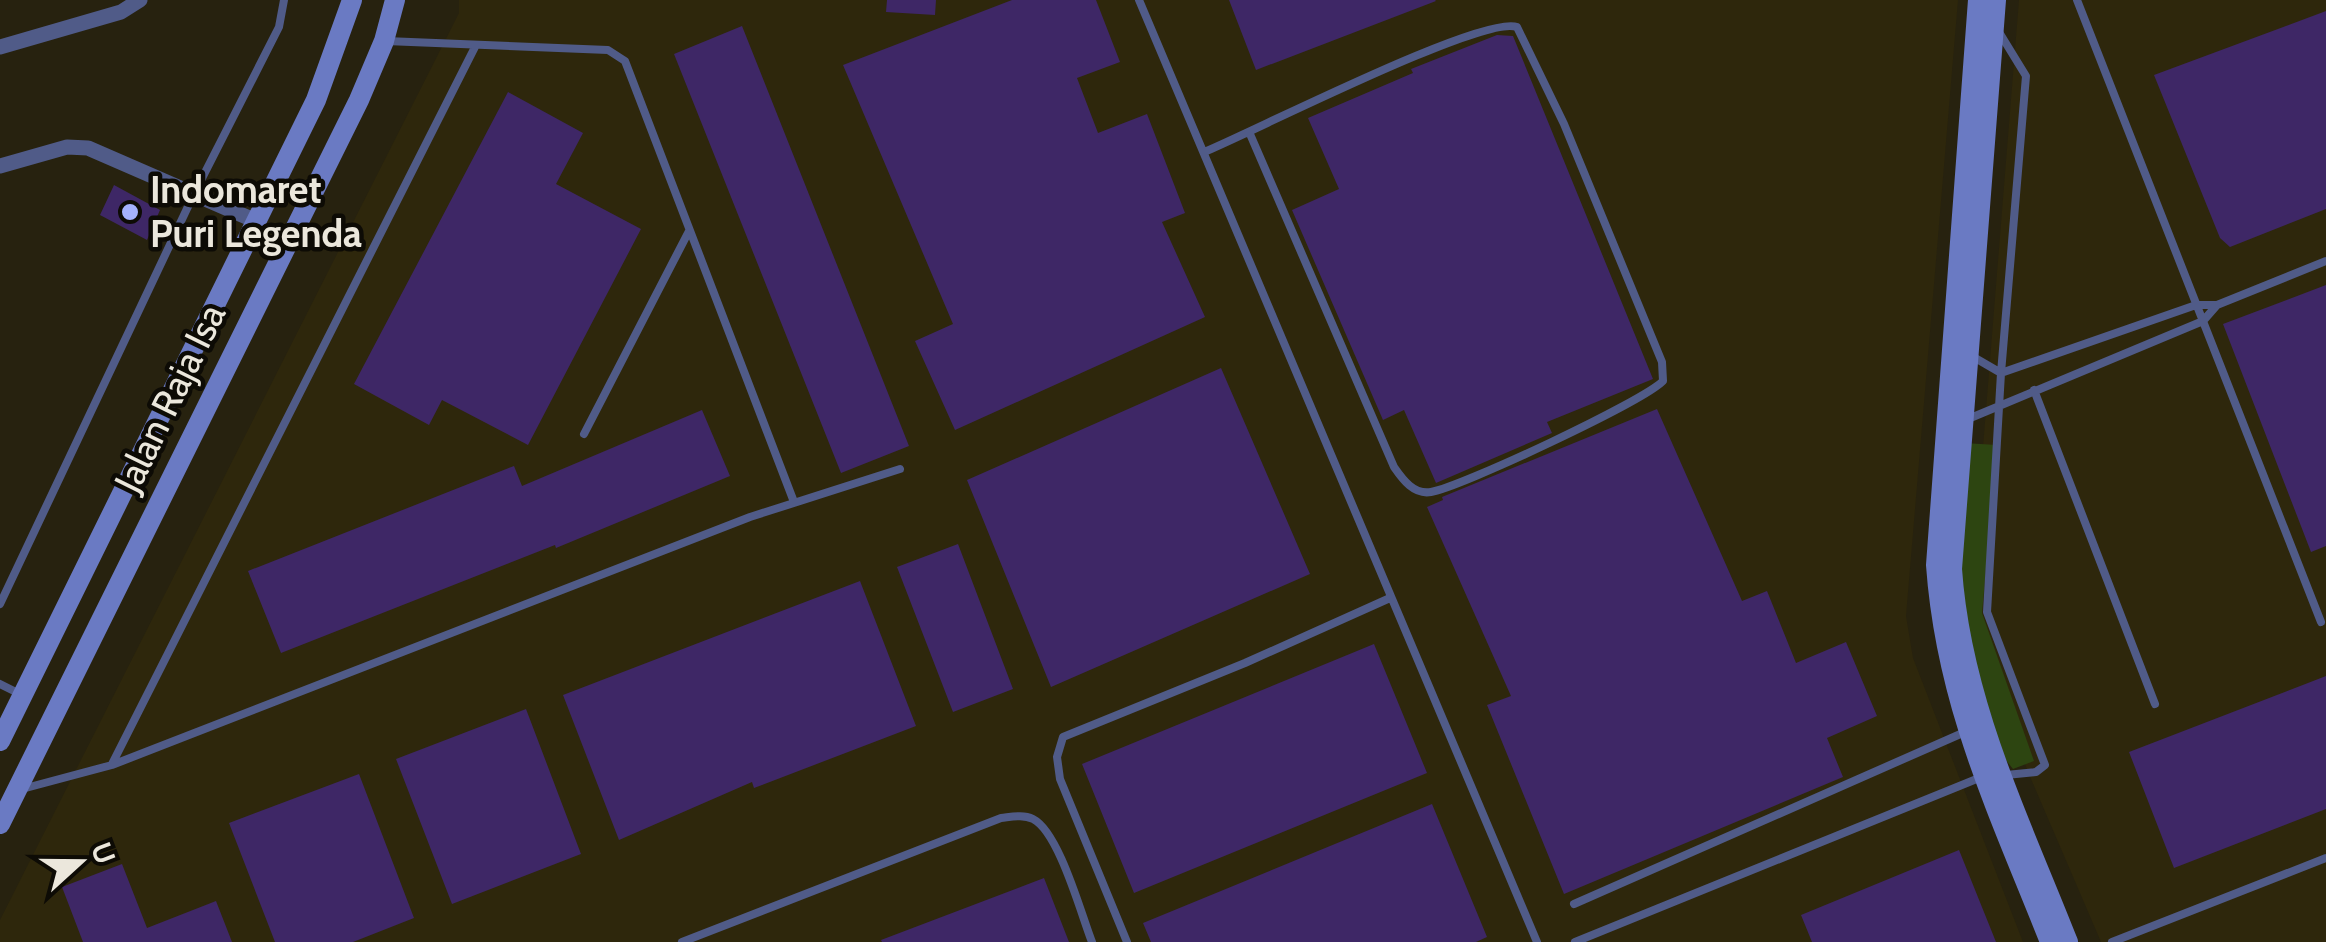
<svg xmlns="http://www.w3.org/2000/svg" width="2326" height="942" viewBox="0 0 2326 942" font-family="Cabin,sans-serif">
<rect width="100%" height="100%" fill="#27220f"/>
<path fill="#2e270c" d="M459 0H1958L1906 616 1913 658 2023 942H0V920L459 13Z
M2019 0H2326V942H2101L2028 772 1976 634 1973 571Z"/>
<path fill="#2d4511" d="M1964 443 1997 445 1982 613 2034 761 2013 769C1942 684 1962 546 1964 443Z"/>
<path fill="#3e2766" d="M887 0H936L935 15 886 12Z
M1012 0H1096L1120 62 1077 78 1098 133 1147 114 1185 213 1162 222 1205 317 955 430 915 341 953 324 843 65Z
M1229 0H1435L1436 1 1256 70Z
M2326 11V209L2230 247 2220 238 2154 75Z
M742 26 909 446 841 473 674 54Z
M1497 35 1513 36 1653 379 1547 422 1552 433 1436 483 1404 410 1383 420 1292 210 1339 189 1308 118 1413 73 1411 69Z
M508 92 583 133 556 184 641 229 528 445 442 400 429 425 354 384Z
M114 185 160 210 147 240 100 215Z
M2326 285V546L2311 552 2223 324Z
M1221 368 1310 574 1051 687 967 480Z
M1657 409 1742 601 1767 591 1796 663 1846 642 1877 716 1827 738 1843 777 1564 894 1487 705 1511 696 1427 507 1443 500 1442 497Z
M702 410 730 476 556 548 555 545 281 653 248 571 514 466 522 486Z
M958 544 1013 689 953 712 897 567Z
M860 581 916 726 754 788 752 782 619 840 563 695Z
M1374 644 1427 773 1134 893 1082 764Z
M2326 676V809L2174 868 2129 752Z
M526 709 581 854 452 904 396 759Z
M359 774 414 918 353 942H275L229 823Z
M1432 804 1487 937 1476 942H1151L1143 923Z
M1959 850 1996 942H1812L1801 915Z
M122 864 147 928 216 901 232 942H83L62 887Z
M1044 878 1069 942H882L881 940Z"/>
<g fill="none" stroke-linecap="round" stroke-linejoin="round">
<path stroke="#505b88" stroke-width="8" d="M1139 0 1537 942
M2077 0 2321 622
M1999 32 2026 76 2001 373 1987 612 2045 765 2036 772 2006 775
M386 41 608 50 625 61 794 502
M1204 152C1253 132 1484 14 1517 27L1564 124 1662 362 1663 381C1642 402 1461 487 1431 492 1414 495 1403 480 1394 467L1250 134
M1970 355 2001 373 2196 305H2217L2326 261
M2034 390 2155 704
M1968 419 2203 321 2217 305
M584 434 689 231
M0 604 193 196 279 27 284 0
M0 684 22 695
M112 764 476 45
M22 789 112 765 750 517 900 469
M1574 904 1965 732
M682 942 1001 818C1011 817 1023 814 1033 819 1059 832 1081 914 1092 942
M1127 942 1060 779 1057 757 1063 737 1245 663 1390 598
M1575 942 1984 776
M2112 942 2326 858"/>
<path stroke="#505b88" stroke-width="15" d="M0 47 121 12 140 0
M0 166 67 147 88 148 256 221"/>
<path stroke="#6a7ac3" stroke-width="20" d="M1978 0 1936 565C1946 705 1999 813 2050 942
M1996 0 1952 569C1961 701 2020 820 2068 942
M0 741 316 100 352 0
M0 824 359 100 384 41 395 0"/>
</g>
<circle fill="#a4b1fc" stroke="#0d0b05" stroke-width="4" cx="130" cy="212" r="10"/>
<g text-anchor="middle" stroke-width="9" stroke-linejoin="round" paint-order="stroke">
<g font-size="38" font-weight="bold" fill="#ebe7dc" stroke="#0d0b05" text-anchor="start">
<text x="150" y="203">Indomaret<tspan x="150" dy="44">Puri Legenda</tspan></text>
</g>
<g font-size="38" fill="#ebe7dc" stroke="#0d0b05">
<text transform="translate(170 398) rotate(-64)" y="13">Jalan Raja Isa</text>
</g>
</g>
<g transform="translate(80 862) rotate(69)" stroke="#0d0b05" stroke-width="8" paint-order="stroke">
<path d="M0-8L18 38L0 25L-18 38Z" fill="#ebe7dc"/>
<text y="-15" font-size="28" font-weight="bold" text-anchor="middle" fill="#ebe7dc">U</text>
</g>
</svg>
